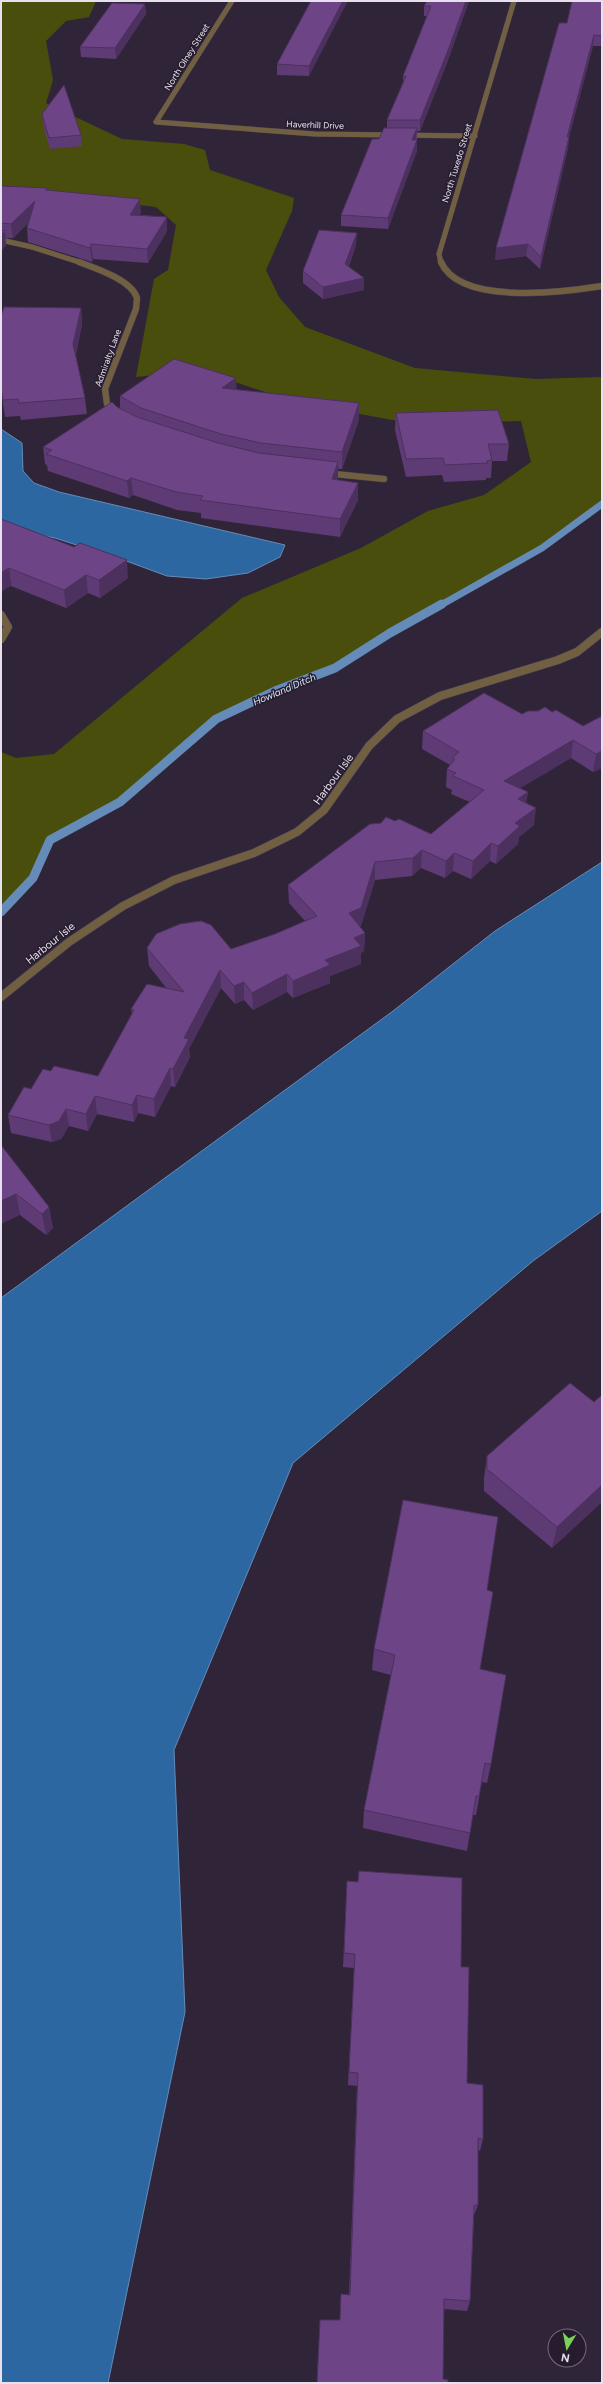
<svg xmlns="http://www.w3.org/2000/svg" width="603" height="2384" viewBox="0 0 603 2384" font-family="Figtree,sans-serif">
<rect width="100%" height="100%" fill="#302538"/>
<path fill="#4a4e0c" d="M1 1H96L89 17 66 21 46 41 53 80 46 103 122 139 184 144 205 150 210 170 294 198 292 211 266 270 279 297 305 327 415 368 535 379 602 377V504L542 548 390 633 335 668 275 691 216 719 120 802 50 840 33 878 1 912V752L16 758 54 754 242 598 361 548 428 511 484 495 531 462 521 421 414 424 295 402 199 370 136 377 154 279 168 270 176 225 156 207 36 192 1 191Z"/>
<path fill="#2d67a2" stroke="#658bb8" d="M1 429 22 443 23 471 34 483 59 492 285 545 280 557 248 573 206 579 167 576 129 562 55 538 1 528Z
M602 862V1211L533 1261 293 1463 174 1750 185 2012 108 2383H1V1298L393 1011 495 931Z"/>
<g fill="none" stroke-linecap="round" stroke-linejoin="round">
<path stroke="#658bb8" stroke-width="7" d="M441 605 542 548 602 504"/>
<path stroke="#658bb8" stroke-width="9" d="M1 912 33 878 50 840 120 802 216 719 275 691 335 668 390 633 442 604"/>
<g stroke="#4d4355" stroke-width="5.5">
<path id="minor-far2" d="M232 1 156 122 315 134 475 136
M1 240 32 247 82 263
M441 263 439 254 514 1"/>
</g>
<g stroke="#4d4355" stroke-width="7">
<path id="minor-far1" d="M79 262C95 268 132 280 137 298L136 309 105 389 107 404 115 414
M441 262C460 306 564 292 602 286
M325 473 384 479"/>
</g>
<g stroke="#4d4355" stroke-width="9">
<path id="minor" d="M1 615 8 627 1 639
M1 997 69 942 123 906 174 880 254 853 297 832 324 810 369 746 397 719 440 696 558 660 577 652 602 632"/>
</g>
<use href="#minor-far2" stroke="#715f41" stroke-width="5"/>
<use href="#minor-far1" stroke="#715f41" stroke-width="6"/>
<use href="#minor" stroke="#715f41" stroke-width="8"/>
</g>
<path fill="#5e3b74" d="M311 1 309 76 277 75V64Z
M427 1H469L447 63 420 131H417V151L388 229 341 226V215L379 139 387 128V120L403 83V76L427 16H424V6Z
M602 1V46H593L569 137 568 148 540 269 526 256 495 260 567 23Z
M145 4 146 14 116 59 81 57 80 47Z
M42 114 81 135 82 146 50 149 43 125Z
M1 186 48 191 141 213 139 215 167 217V231L148 263 93 259 92 262 28 242 27 228 28 223 13 238H5L6 245 1 251Z
M356 245 349 266 364 290 323 299 303 283V271Z
M81 308 82 324 76 355 85 398 87 414 21 420 20 416 5 417 1 390Z
M236 390 359 403V420L342 469H338V480L358 483V500L340 537 201 518V513L177 510 133 495 129 498 48 471 47 465 45 464 43 447 117 407 120 409V396Z
M396 413 509 444 507 461H492L491 478H486V480L444 482 442 475 406 477 395 430Z
M1 519 128 578 100 598 88 593 66 608 11 586Z
M552 712 583 726 602 716V768L593 772 571 758 520 788 528 792 526 803 534 825 519 837 518 844 496 864 490 861 471 879 453 871 445 878 421 868 412 876 375 880 361 926H359L365 933 364 951 361 953V964L330 976V983L293 998 287 992 253 1010 244 1000 235 1004 221 988 189 1049 190 1057 175 1087 171 1086 155 1117 138 1113 134 1122 97 1114 88 1131 69 1126 61 1139 52 1142 11 1133 8 1115 31 1089 51 1071 98 1076 132 1014 131 1009 167 989 149 966 147 948 231 949 275 934 305 921 289 903 288 885 395 821 431 834 470 802 451 794 452 790 446 787 447 769 450 765 422 749 423 731 522 714Z
M1 1145 49 1207 53 1228 46 1235 20 1215Z
M602 1395V1502L552 1548 484 1491V1478L487 1456 594 1402Z
M487 1590 480 1669 491 1764 487 1783 482 1782 476 1815H473L467 1851 363 1828 364 1810 391 1675 372 1670 374 1649Z
M359 1871 461 1967 467 2083 483 2139 480 2151 478 2150V2205L474 2215 470 2301 467 2311 444 2309 443 2379 448 2383 340 2320 341 2294 349 2295 357 2086 348 2085 354 1968 343 1967 347 1881 358 1882Z"/>
<path fill="#4c305e" d="M343 1H348L309 76V66Z
M466 1H469L447 63 420 131V120Z
M145 4 146 14 116 59 115 48Z
M594 35 593 46 566 148 567 137Z
M417 128 416 139 412 151V140Z
M569 137 568 148 540 269 541 257Z
M417 140V151L388 229V218Z
M140 199 141 213 131 229 130 215Z
M35 201 36 215 13 238 11 224Z
M167 217V231L148 263 147 249Z
M5 231 6 245 1 251V235Z
M357 233 356 245 345 275V264Z
M91 244 93 259 92 262 90 248Z
M528 244 526 256 495 260 496 248Z
M364 278V290L323 299V287Z
M81 308 82 324 75 360 73 344Z
M236 378 237 395 222 388Z
M359 403V420L342 469V452Z
M338 462V479L331 497 332 479Z
M131 478 133 495 129 498 127 481Z
M358 483V500L340 537V519Z
M127 560 128 578 100 598 99 580Z
M9 568 11 586 1 592V573Z
M86 575 88 593 66 608 64 590Z
M573 740 571 758 502 799 504 781Z
M602 751V768L593 772 596 754Z
M528 792 525 809 518 799Z
M536 808 534 825 519 837 518 844 496 864 498 846 515 823Z
M491 843 490 861 471 879 473 861Z
M422 850 421 868 412 876 413 858Z
M454 853 453 871 445 878 446 861Z
M375 862V880L361 926 348 931 349 913Z
M365 933 364 951 361 953V964L330 976V983L293 998V981L325 960 354 938Z
M220 970 221 988 189 1049 190 1057 175 1087 173 1069 184 1038Z
M287 974V992L253 1010 252 993Z
M244 982V1000L235 1004 234 986Z
M170 1068 171 1086 155 1117 154 1099Z
M137 1095 138 1113 134 1122 132 1105Z
M95 1096 97 1114 88 1131 86 1114Z
M66 1109 69 1126 61 1139 52 1142 49 1125Z
M16 1194 20 1215 1 1224V1201Z
M49 1207 53 1228 46 1235 42 1214Z
M602 1485V1502L552 1548 557 1527Z"/>
<path fill="#6d4587" stroke="#4c305e" d="M311 1H343L309 66 277 64Z
M427 1H466L447 53 420 120H387L406 76H403L431 6H424Z
M572 1H602V36L594 35 567 137H569L541 257 528 244 496 248 559 23H567Z
M112 3 145 4 115 48 80 47Z
M64 85 81 135 49 138 42 114Z
M384 128H417L412 140H417L388 218 341 215 372 139H379Z
M1 186 47 188 46 190 140 199 130 215 167 217 147 249 91 244 90 248 27 228 35 201 11 224 1 223Z
M1 230 5 231 1 235Z
M319 230 357 233 345 264 364 278 323 287 303 271Z
M4 307 81 308 73 344 85 398 19 403 18 399 3 400 1 388V316Z
M174 359 236 378 222 388 359 403 342 452 261 443 221 434 141 408 120 396Z
M112 402 117 407 137 417 218 443 259 453 338 462 332 479 358 483 340 519 200 500 203 496 176 492 131 478 127 481 46 454 52 450 43 447Z
M498 410 509 444H488L492 460 487 461 488 463 445 465 443 458 406 459 396 413Z
M1 519 74 547 80 543 127 560 99 580 86 575 64 590 9 568 1 573Z
M484 693 522 714 528 711H538L545 707 552 712 556 710 583 726 602 716V751L596 754 573 740 504 781 528 792 518 799 536 808 515 823 520 826 498 846 491 843 473 861 454 853 446 861 422 850 413 858 375 862 361 908 349 913 365 933 354 938 361 946 325 960 330 965 293 981 287 974 252 993 244 982 234 986 220 970 184 1038 189 1039 173 1069 170 1068 154 1099 137 1095 132 1105 95 1096 86 1114 66 1109 59 1121 49 1125 8 1115 24 1087 31 1089 43 1069 51 1071 54 1066 98 1076 134 1010 131 1009 147 984 184 992 147 948 156 934 180 924 201 921 211 925 231 949 275 934 317 916 288 885 370 824 381 823 386 817 395 821 399 819 431 834 484 790 453 776 456 773 447 769 455 759 452 758 459 752 423 731Z
M1 1145 49 1207 42 1214 16 1194 1 1201Z
M570 1383 594 1402 602 1395V1485L557 1527 487 1469V1456Z
M403 1500 498 1517 487 1590 493 1592 480 1669 506 1675 491 1764 485 1763 479 1796H476L470 1833 364 1810 395 1655 374 1649Z
M359 1871 462 1878 461 1967H469L467 2083 483 2085V2139L478 2138V2205H474L470 2301 444 2299 443 2379 448 2380V2383H317L320 2320H340L341 2294 350 2295 358 2073 349 2072 355 1954 344 1953 347 1881 358 1882Z"/>
<g text-anchor="middle" stroke-width="3" stroke-linejoin="round" paint-order="stroke">
<g font-size="9" fill="#e7e0ed" stroke="#261c2e">
<text transform="translate(187 57) rotate(-58)" y="3">North Olney Street</text>
<text transform="translate(315 125) rotate(2)" y="3">Haverhill Drive</text>
<text transform="translate(457 163) rotate(-73)" y="3">North Tuxedo Street</text>
<text transform="translate(108 358) rotate(-70)" y="3">Admiralty Lane</text>
</g>
<g font-size="10" font-style="italic" fill="#d7e6f7" stroke="#261c2e">
<text transform="translate(284 689) rotate(-23)" y="4">Howland Ditch</text>
</g>
<g font-size="11" fill="#e7e0ed" stroke="#261c2e">
<text transform="translate(333 779) rotate(-54)" y="4">Harbour Isle</text>
<text transform="translate(50 943) rotate(-39)" y="4">Harbour Isle</text>
</g>
</g>
<rect width="603" height="2384" fill="none" stroke="#e7e0ed" stroke-width="4"/>
<g transform="translate(567 2348) rotate(190)"><circle r="19" fill="#261c2e" stroke="#736a7a"/>
<path d="M0-3L7 15L0 10L-7 15Z" fill="#79d157"/>
<text y="-6" font-size="11" font-weight="bold" text-anchor="middle" fill="#e7e0ed">N</text>
</g>
</svg>
